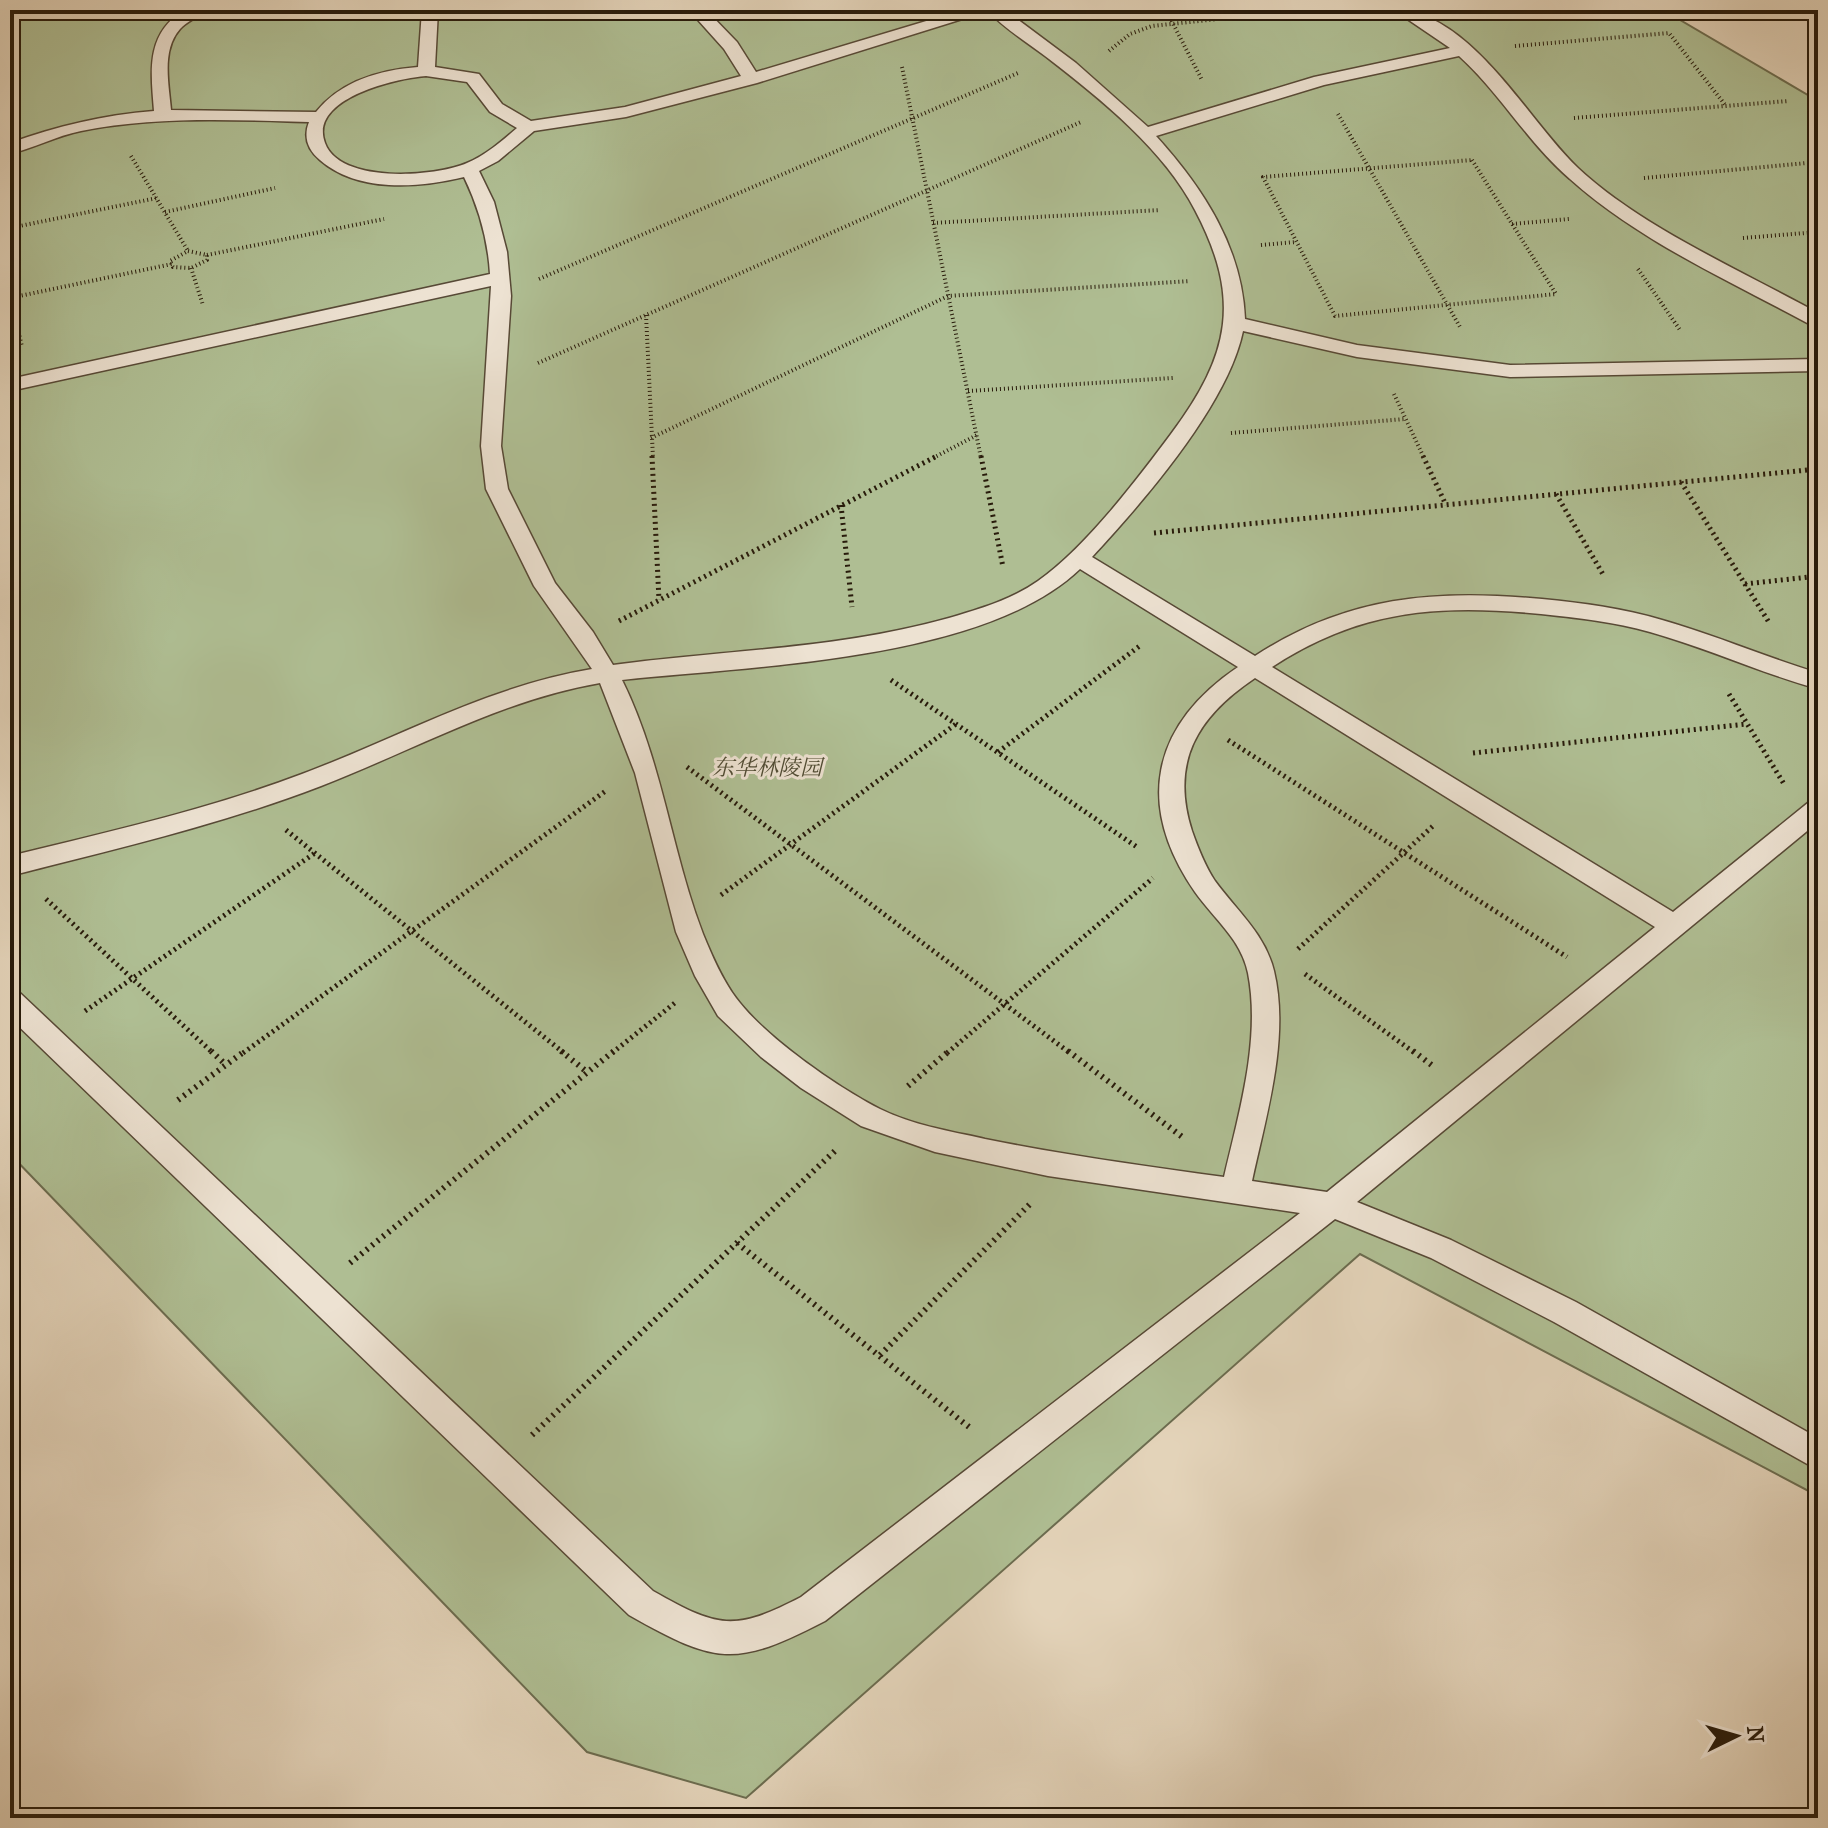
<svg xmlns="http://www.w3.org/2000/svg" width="1828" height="1828" viewBox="0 0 1828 1828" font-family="'IM FELL French Canon','Noto Serif SC',serif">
<rect width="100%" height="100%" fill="#e3d3b9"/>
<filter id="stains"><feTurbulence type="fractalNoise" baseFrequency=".0025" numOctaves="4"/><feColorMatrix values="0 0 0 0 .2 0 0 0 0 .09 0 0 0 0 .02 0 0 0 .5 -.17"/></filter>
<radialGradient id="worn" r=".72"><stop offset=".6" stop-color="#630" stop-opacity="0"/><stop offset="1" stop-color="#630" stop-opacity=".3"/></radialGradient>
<path fill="#afbe93" stroke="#6c6c4f" stroke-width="2" d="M10 10H1663L1818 101V1496L1360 1254 746 1798 587 1752 10 1154Z"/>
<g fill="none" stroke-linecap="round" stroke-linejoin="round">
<g stroke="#574936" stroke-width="3">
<path id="lane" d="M185 10H205C198 18 187 21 180 29 161 50 169 85 171 110L316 112C341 81 379 70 418 67L422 10H438L435 67 479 74 502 104 531 121 625 107 741 76 724 49 689 10H706L737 42 756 72 963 10H1005L1076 63 1148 127 1314 77 1450 48 1394 10C1470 10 1528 121 1578 168 1641 227 1742 271 1818 313V327L1811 325C1730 281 1639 241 1570 179 1528 143 1500 93 1459 56L1324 85 1156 136C1203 188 1242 247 1245 319L1357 345 1510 365 1818 359V371L1510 377 1357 357 1243 331C1228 404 1144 501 1092 557L1255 656C1347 596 1435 589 1542 599 1582 603 1622 608 1662 620 1715 635 1765 657 1818 673V689C1761 673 1707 648 1650 632 1615 622 1578 618 1541 614 1440 604 1360 609 1272 667L1673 912 1809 802 1818 799V822L1357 1202 1451 1240 1576 1302 1818 1438V1470L1554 1322 1431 1258 1335 1219 825 1621C736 1667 717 1665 629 1615L10 1018V990L20 993 653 1591C718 1628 734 1632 801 1597L1300 1213 1048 1176 935 1152 861 1126 801 1088 761 1057 718 1016 695 976 676 932 635 773 600 683C501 700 414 750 321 786 220 825 114 849 10 876V856C108 832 207 810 302 774 398 738 489 686 592 669L534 586 486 489 481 446 491 286 10 391V379L490 274C488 240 479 208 464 177 418 188 358 193 320 160 308 150 303 137 309 122 233 120 156 116 81 131 56 136 34 148 10 154V143C57 126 103 115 154 111 151 72 145 33 185 10ZM988 11C1005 29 1029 44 1049 59 1102 100 1164 150 1195 210 1242 299 1230 355 1171 434 1136 481 1085 548 1038 581 1011 600 979 609 949 618 839 649 726 650 613 665L593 632 555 583 508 489 501 446 511 296 507 252 494 202 479 171 498 161 534 131 626 117 757 83ZM426 76 467 82 490 112 517 128C502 141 486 155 467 163 435 177 340 184 325 143 308 98 398 78 426 76ZM1080 569 1238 667C1151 726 1135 805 1195 892 1214 919 1241 939 1248 973 1261 1039 1239 1113 1224 1177 1144 1166 1064 1155 985 1139 950 1131 912 1125 880 1109 837 1087 765 1037 736 998 722 979 712 956 703 934 671 851 663 763 622 680 751 666 984 661 1080 569ZM1255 678 1655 927 1327 1192 1252 1181C1266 1116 1290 1038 1274 971 1265 934 1237 911 1215 881 1205 866 1198 848 1192 831 1170 762 1197 717 1255 678Z"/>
</g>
<path stroke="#281b0b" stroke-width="4" stroke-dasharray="1 3" stroke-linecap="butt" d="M1166 10 1202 80
M1515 46 1669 33 1726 106
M1109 51 1130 34 1152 26 1303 10
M902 67 981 458
M1338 114 1460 327
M1574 118 1788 101
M131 156 188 251
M1472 160 1556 294 1335 316 1263 177Z
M1644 178 1818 162
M165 212 275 188
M933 223 1160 210
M1512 224 1569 219
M10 228 157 198
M1743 238 1818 232
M1261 245 1296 242
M188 251 207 255V260L191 268 173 267 170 261Z
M207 255 384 219
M191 268 203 305
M1638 269 1680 330
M539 279 1018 73
M10 293 22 347
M10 298 172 264
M646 315 653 458
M538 363 1081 122
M968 391 1173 378
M1394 394 1424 458
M1231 433 1405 419
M651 438 948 296 1190 281
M933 458 977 435"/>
<path stroke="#281b0b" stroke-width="5" stroke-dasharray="2 4" stroke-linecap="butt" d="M652 456 659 600
M981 456 1003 567
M1423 456 1446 505
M1681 482 1770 624
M1556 494 1604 576
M841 505 852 607
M1154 533 1818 469
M1745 584 1818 576
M619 621 937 456
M891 680 1137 847
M1729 694 1784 784
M1228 740 1567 957
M998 752 1141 645
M1473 753 1747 724
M687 767 1070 1053
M286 830 564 1053
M721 895 956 724
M46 899 213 1053
M1298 949 1433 826
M1305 974 1415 1053
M85 1011 315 853
M243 1053 607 790
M612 1053 676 1002
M947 1053 1153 878"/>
<path stroke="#281b0b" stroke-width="6" stroke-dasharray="2 5" stroke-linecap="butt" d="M211 1051 226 1065
M561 1051 587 1072
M1068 1051 1185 1139
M1413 1051 1433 1066
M908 1086 949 1051
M178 1100 245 1051
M737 1243 969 1427
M350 1263 614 1051
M880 1355 1030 1204
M532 1435 837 1149"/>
<use href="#lane" fill="#ede2d2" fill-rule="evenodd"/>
</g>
<g text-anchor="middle" stroke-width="6" stroke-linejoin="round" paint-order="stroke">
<g font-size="22" font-style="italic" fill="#504c34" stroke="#ede2d2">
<text x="767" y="775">东华林陵园</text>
</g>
</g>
<rect width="1828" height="1828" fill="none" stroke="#e3d3b9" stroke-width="40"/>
<rect x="12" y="12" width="1804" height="1804" fill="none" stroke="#281b0b" stroke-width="4"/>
<rect x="20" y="20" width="1788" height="1788" fill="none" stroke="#281b0b" stroke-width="2"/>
<g transform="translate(1736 1736) rotate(85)" stroke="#ede2d2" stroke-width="6" paint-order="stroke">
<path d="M0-6L14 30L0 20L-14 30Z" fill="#281b0b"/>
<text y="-12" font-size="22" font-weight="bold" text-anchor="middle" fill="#281b0b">N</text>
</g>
<rect width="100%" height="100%" filter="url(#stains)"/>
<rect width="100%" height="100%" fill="url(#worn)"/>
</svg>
